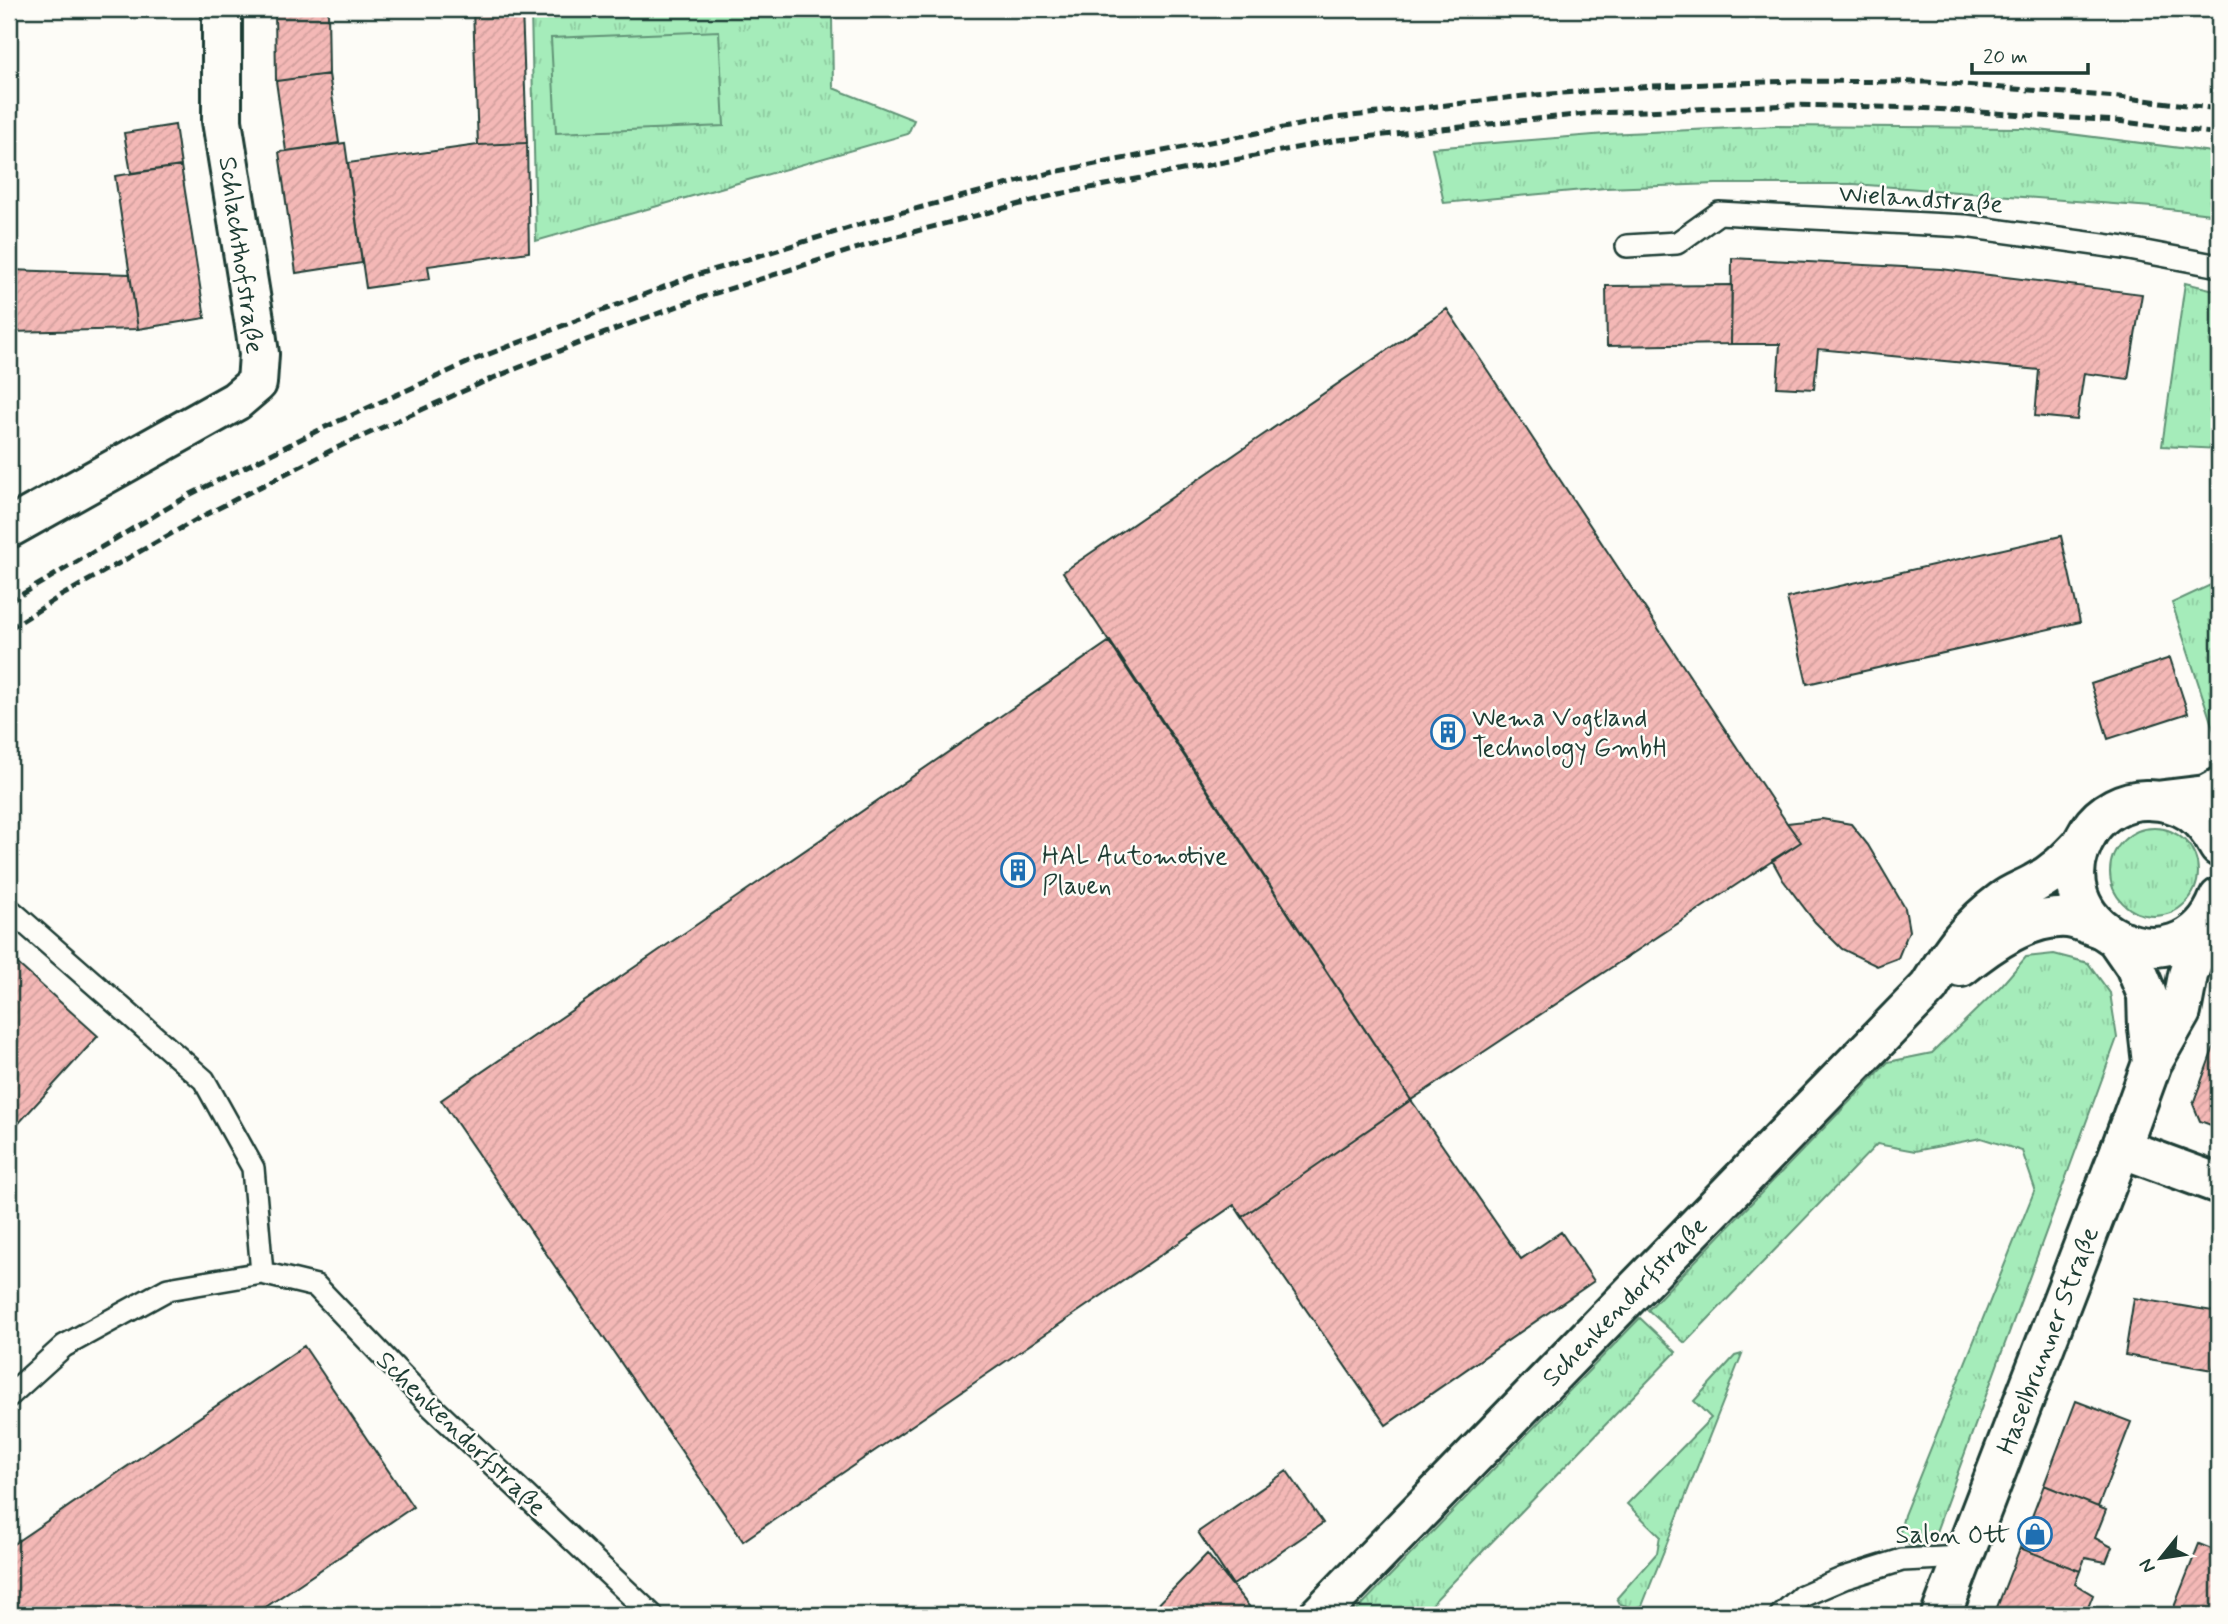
<svg xmlns="http://www.w3.org/2000/svg" width="2228" height="1624" viewBox="0 0 2228 1624" font-family="Mynerve,sans-serif">
<defs>
<pattern id="grass-tufts" width="24" height="20" patternUnits="userSpaceOnUse" patternTransform="scale(1.75)"><rect width="24" height="20" fill="#a5ecba"/><path d="M3 7l-1-3M5 7V3M7 7l1-3M15 17l-1-3M17 17v-4M19 17l1-3" fill="none" stroke="#8ecba0"/></pattern>
<pattern id="building-hatch" width="6" height="6" patternUnits="userSpaceOnUse" patternTransform="scale(1.75)"><rect width="6" height="6" fill="#f4b8b6"/><path d="M-1 1l2-2M0 6l6-6M5 7l2-2" fill="none" stroke="#d19f9d"/></pattern>
</defs>
<rect width="100%" height="100%" fill="#fdfcf7"/>
<filter id="ink" filterUnits="userSpaceOnUse"><feTurbulence type="fractalNoise" baseFrequency=".0143" numOctaves="2"/><feDisplacementMap in="SourceGraphic" scale="14" xChannelSelector="R" yChannelSelector="G"/><feConvolveMatrix kernelMatrix="1 2 1 2 8 2 1 2 1" color-interpolation-filters="sRGB"/></filter>
<g filter="url(#ink)">
<path fill="url(#grass-tufts)" stroke="#629477" stroke-width="2" d="M531 9H782L783 16 832 17 833 88 914 120 908 134 536 241Z
M1777 126 2023 128 2219 153V215L2152 207 1854 184H1716L1605 188 1444 203 1432 148 1606 134Z
M2185 283 2219 291V449L2162 446Z
M2219 581V739L2217 740 2172 603Z
M2110 872a44 44 0 1 1 88 0a44 44 0 1 1-88 0Z
M2054 954 2088 963 2110 993 2117 1038 1933 1540 1923 1546 1909 1545 1900 1532 1904 1515 2035 1189 2022 1151 1981 1138 1915 1151 1877 1144 1685 1343 1648 1310 1888 1062 1932 1053 2001 986 2026 957Z
M1640 1318 1676 1352 1421 1615H1352Z
M1742 1354 1642 1606 1634 1608 1620 1604 1617 1598 1657 1553 1660 1536 1627 1504 1711 1418 1694 1401 1735 1356Z"/>
<path fill="#a5ecba" stroke="#629477" stroke-width="2" d="M719 31 724 126 556 133 551 38Z"/>
<path fill="url(#building-hatch)" stroke="#1f3d34" stroke-width="2" d="M275 9H328L329 74 276 81Z
M473 9H522L527 143 478 145Z
M329 74 339 143 286 151 276 81Z
M175 125 181 166 131 173 124 133Z
M345 143 362 263 296 273 279 152Z
M527 143 529 252 428 266 430 279 366 288 348 163 478 145Z
M181 166 205 318 138 329 115 176Z
M1732 258 1941 269 2142 294 2128 379 2084 373 2077 420 2035 416 2039 370 1818 349 1814 389 1777 387 1780 344H1731Z
M9 270 130 274 138 329 9 332Z
M1732 285 1731 344 1607 346 1606 286Z
M1447 309 1787 823 1801 842 1411 1100 1063 572Z
M2061 536 2080 622 1807 684 1787 598Z
M1110 641 1411 1100 1242 1217 1234 1205 743 1541 441 1100Z
M2170 658 2188 713 2108 739 2091 684Z
M1822 819 1851 824 1868 845 1905 908 1909 931 1898 958 1877 966 1842 949 1815 922 1783 880 1772 860 1801 842 1787 823Z
M9 956 98 1036 9 1134Z
M2219 1033V1128L2200 1121 2193 1104Z
M1411 1100 1521 1259 1561 1232 1594 1281 1386 1425 1242 1217Z
M2134 1298 2219 1312V1332L2213 1370 2125 1355Z
M2219 1332V1370H2213Z
M304 1346 413 1507 254 1615H12L9 1611V1547Z
M2076 1401 2131 1422 2098 1507 2044 1485Z
M1287 1471 1323 1523 1233 1585 1198 1532Z
M2044 1485 2106 1510 2095 1538 2112 1547 2106 1562 2085 1558 2080 1571 2020 1548Z
M2199 1544 2219 1552V1615H2193L2174 1607Z
M2020 1548 2080 1571 2075 1584 2093 1595 2087 1610 2066 1606 2063 1615H2010L1996 1610Z
M1207 1554 1256 1615H1148Z
M2174 1607 2192 1615H2171Z"/>
<g fill="none" stroke-linecap="round" stroke-linejoin="round">
<g stroke="#1f3d34" stroke-width="26">
<path id="service" d="M1627 246 1677 243 1719 213 1965 226 2124 248 2219 266
M9 909 204 1080 253 1168 262 1273
M9 1396 64 1346 168 1289 262 1273 316 1286 431 1406 652 1615
M1781 1615 1802 1596 1844 1578 1902 1560 1964 1557"/>
</g>
<g stroke="#1f3d34" stroke-width="44">
<path id="minor" d="M9 528 236 401 257 383 259 354 256 332 222 121V9
M1961 967C1989 944 2029 915 2068 918 2078 919 2090 925 2099 928
M2121 1148 2219 1184
M1319 1615 1929 987C1951 951 1968 926 2002 901 2012 893 2025 889 2035 883 2054 873 2067 860 2081 845"/>
</g>
<g stroke="#1f3d34" stroke-width="44">
<path id="tertiary" d="M2164 800 2206 795 2219 788
M2219 847C2202 816 2184 801 2148 800 2125 799 2101 812 2089 831 2029 927 2181 999 2219 898
M2117 940 2135 966 2147 995 2148 1028 2152 1063
M1941 1615 2121 1148 2152 1063 2181 1012 2188 975 2206 922"/>
</g>
<use href="#service" stroke="#fdfcf7" stroke-width="21"/>
<use href="#minor" stroke="#fdfcf7" stroke-width="38"/>
<use href="#tertiary" stroke="#fdfcf7" stroke-width="38"/>
<path stroke="#1f3d34" stroke-width="5" stroke-dasharray="10 5" stroke-linecap="butt" d="M9 602 191 494 321 429 476 359 690 277 881 218 1054 172 1335 118 1524 96 1653 86 1793 81 1926 82 2119 97 2219 109
M9 629 59 597 201 517 334 449 486 381 589 339 697 299 890 238 1059 194 1337 140 1594 113 1793 105 1918 108 2117 121 2219 134"/>
</g>
</g>
<defs>
<g id="building-ring" transform="scale(1.75)"><circle r="9.5" fill="#fdfcf7" stroke="#1f6fb2" stroke-width="1.5"/><path d="M-4-6H4V6H1V3H-1V6H-4ZM-2.5-4.3h1.7v1.8h-1.7ZM.8-4.3h1.7v1.8H.8ZM-2.5-1h1.7V.8h-1.7ZM.8-1h1.7V.8H.8Z" fill="#1f6fb2"/></g>
<g id="shop-ring" transform="scale(1.75)"><circle r="9.5" fill="#fdfcf7" stroke="#1f6fb2" stroke-width="1.5"/><path d="M-5-2.5h2.3a2.7 3.5 0 0 1 5.4 0H5L5.5 6h-11ZM-1.5-2.5h3a1.5 2.3 0 0 0-3 0Z" fill="#1f6fb2"/></g>
</defs>
<g fill-rule="evenodd">
<use href="#building-ring" x="1448" y="732"/>
<use href="#building-ring" x="1018" y="870"/>
<use href="#shop-ring" x="2035" y="1534"/>
</g>
<g text-anchor="middle" stroke-width="5" stroke-linejoin="round" paint-order="stroke">
<g font-size="26" fill="#1f3d34" stroke="#fdfcf7">
<text transform="translate(1921 198) rotate(4)" y="9">Wielandstraße</text>
<text transform="translate(242 255) rotate(82)" y="9">Schlachthofstraße</text>
<text transform="translate(1624 1301) rotate(-46)" y="9">Schenkendorfstraße</text>
<text transform="translate(2047 1340) rotate(-69)" y="9">Haselbrunner Straße</text>
<text transform="translate(462 1433) rotate(44)" y="9">Schenkendorfstraße</text>
</g>
<g font-size="26" fill="#1f3d34" stroke="#fdfcf7" text-anchor="start">
<text x="1472" y="726">Wema Vogtland<tspan x="1472" dy="30">Technology GmbH</tspan></text>
<text x="1042" y="864">HAL Automotive<tspan x="1042" dy="30">Plauen</tspan></text>
<text x="2010" y="1543" text-anchor="end">Salon Ott</text>
</g>
</g>
<rect width="2228" height="1624" fill="none" stroke="#fdfcf7" stroke-width="35"/>
<rect x="18" y="18" width="2193" height="1589" fill="none" stroke="#1f3d34" stroke-width="2.5" filter="url(#ink)"/>
<g transform="translate(2161 1558) rotate(240)" stroke="#fdfcf7" stroke-width="5" paint-order="stroke">
<path d="M0-5L12 26L0 18L-12 26Z" fill="#1f3d34"/>
<text y="-10" font-size="19" font-weight="bold" text-anchor="middle" fill="#1f3d34">N</text>
</g>
<path d="M1972 63v10h116v-10" fill="none" stroke="#1f3d34" stroke-width="3.5"/>
<text x="1983" y="63" font-size="21" fill="#1f3d34" stroke="#fdfcf7" stroke-width="5" paint-order="stroke">20 m</text>
</svg>
